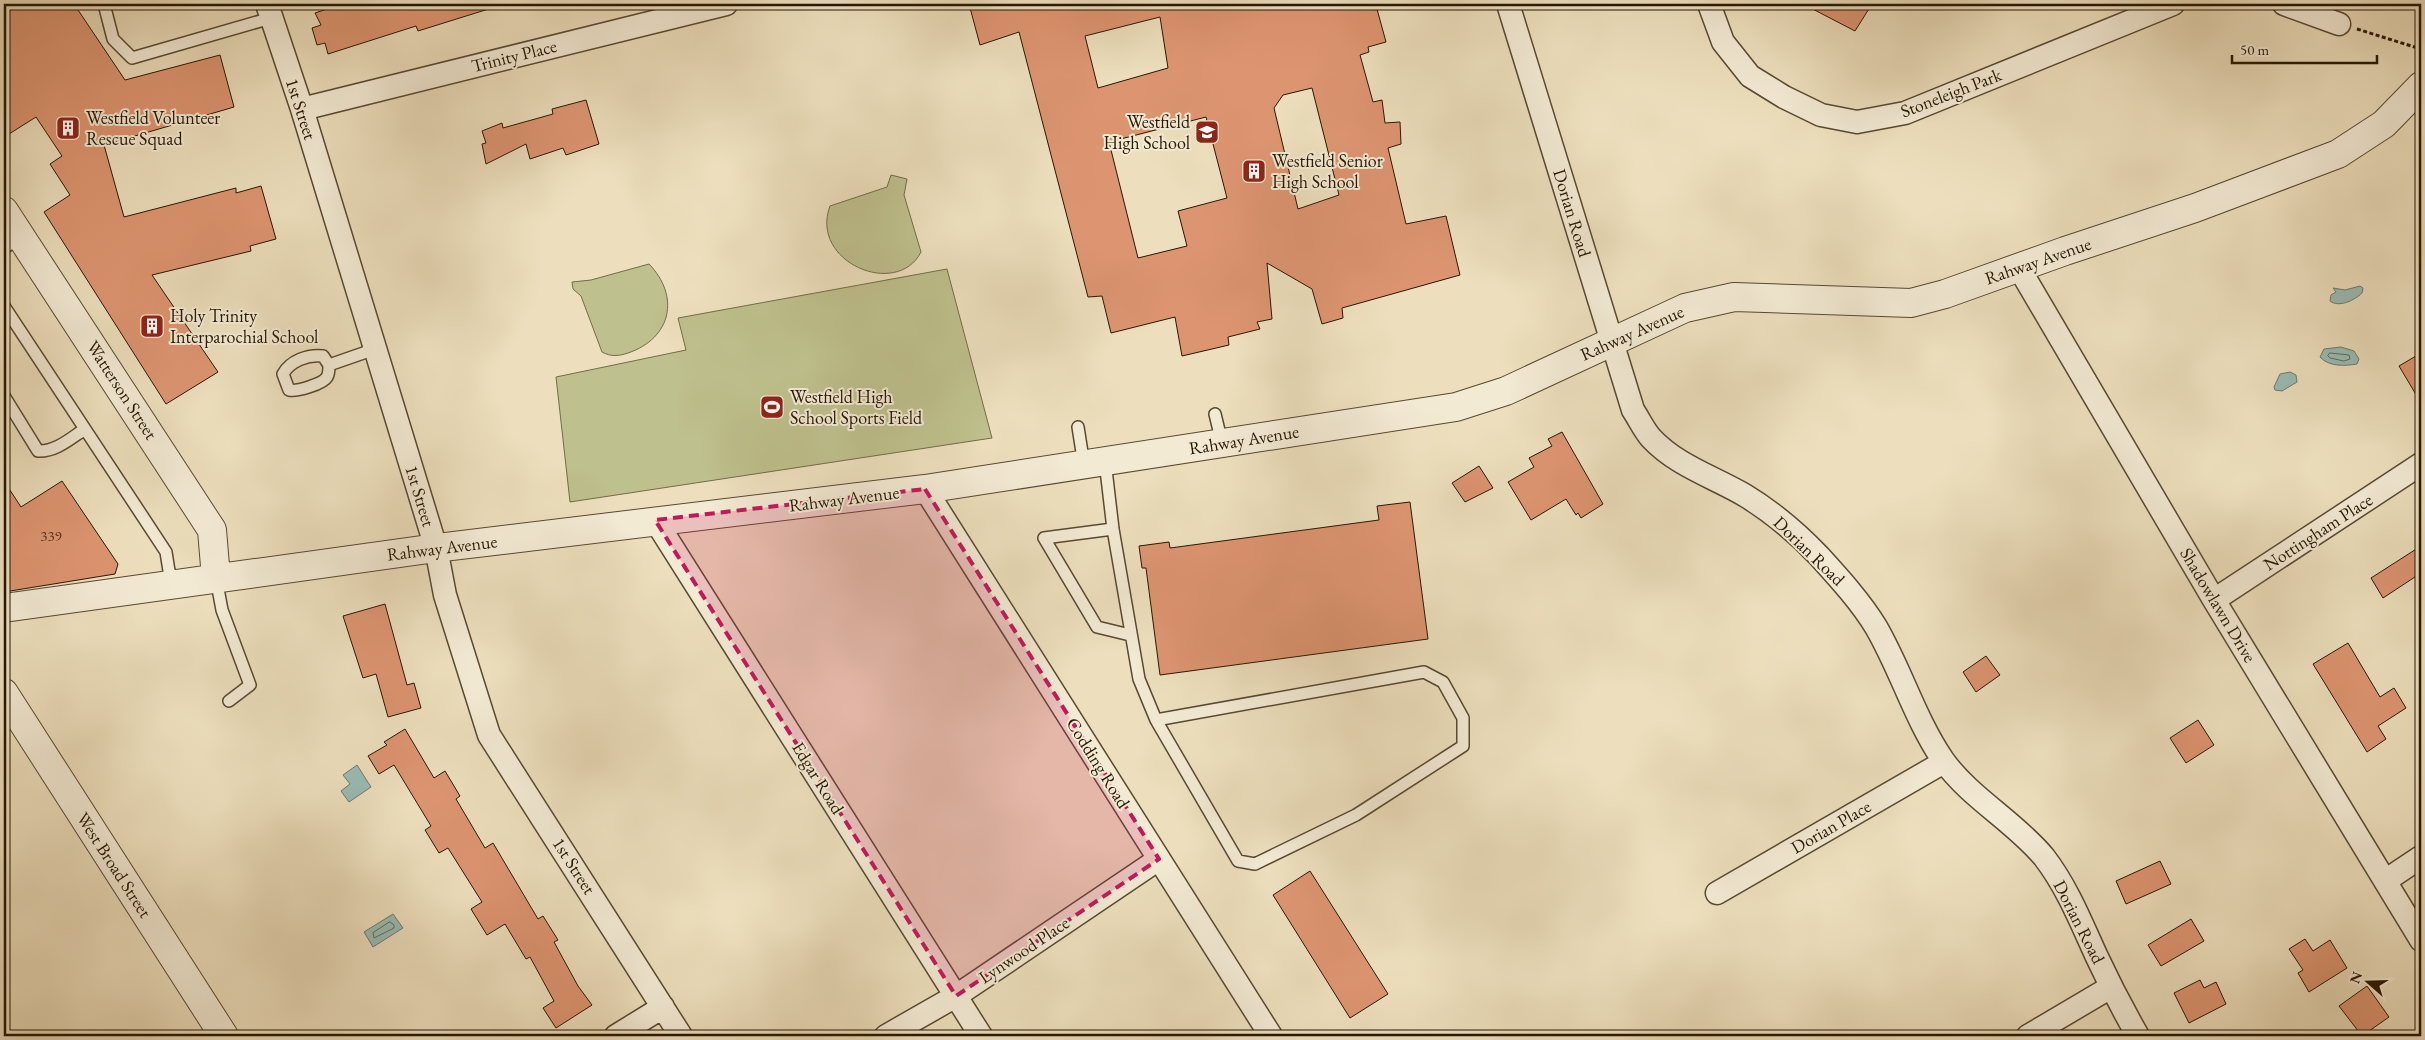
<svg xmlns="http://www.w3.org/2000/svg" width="2425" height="1040" viewBox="0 0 2425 1040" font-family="'EB Garamond',serif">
<rect width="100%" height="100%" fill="#eddfbd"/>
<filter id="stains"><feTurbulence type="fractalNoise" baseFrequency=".004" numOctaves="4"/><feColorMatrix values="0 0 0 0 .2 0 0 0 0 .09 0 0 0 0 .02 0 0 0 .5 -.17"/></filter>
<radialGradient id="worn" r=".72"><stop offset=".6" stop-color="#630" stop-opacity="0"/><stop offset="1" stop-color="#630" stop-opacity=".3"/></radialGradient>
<path fill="#bec08d" stroke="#726c48" d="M891 175 907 179 904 195 921 252C897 299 809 262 830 206L887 187Z
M649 264C680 296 672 338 628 353 619 356 611 357 602 352L581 296 573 289 572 282 591 280Z
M947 269 992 438 570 502 556 377 686 350 678 318Z"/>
<path fill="#9abcb6" stroke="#6c7a6e" d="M2360 286 2363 288 2362 293C2355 300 2339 308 2330 301L2331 295 2336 292 2333 288 2345 290Z
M2341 347 2354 351 2359 359 2357 364C2345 366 2329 367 2320 357L2324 349Z
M2290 372 2296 375 2297 382 2282 391 2275 390 2274 387 2280 374Z
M357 765 371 787 349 802 341 791 350 784 343 775Z
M393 914 403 928 373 947 364 932Z"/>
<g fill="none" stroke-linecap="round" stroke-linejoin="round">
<path stroke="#606a5c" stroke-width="1" d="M2330 353 2349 355 2350 359 2344 361 2330 358 2328 356Z
M390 922 394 925V928L374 938 373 933Z"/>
</g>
<path fill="#dd9571" stroke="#261702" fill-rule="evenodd" d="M4 4H74L125 80 220 55 234 107 104 145 124 217 236 188V193L261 186 276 239 250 246 251 251 152 275 218 372 166 404 44 212 70 195 50 164 62 156 36 117 9 134 4 126Z
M342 4H494L495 7 418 31 416 26 328 54 325 43 317 45 312 28 321 25 315 13Z
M969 4H1373L1374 10 1377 9 1386 42 1368 47 1369 52 1360 55 1373 102 1382 100 1385 123 1400 122 1401 144 1388 148 1406 224 1446 216 1460 275 1342 308 1343 318 1322 324 1312 289 1267 263 1272 319 1257 322 1260 329 1228 337 1229 345 1182 356 1175 317 1111 333 1102 296 1088 297 1019 32 980 45ZM1160 17 1168 68 1098 88 1085 36ZM1312 88 1339 195 1298 209 1274 108 1283 95ZM1206 117 1227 198 1178 211 1187 246 1138 258 1109 142Z
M1803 4H1872L1855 31Z
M586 100 599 144 566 155 563 148 530 159 526 144 486 164 482 144 486 143 482 131 502 123 503 128 553 114 552 109Z
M2421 353V403L2399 366Z
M1562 432 1603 504 1581 518 1578 513 1576 515 1566 499 1531 520 1508 482 1534 467 1529 458 1552 446 1548 439Z
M1479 466 1493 488 1465 502 1452 483Z
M4 481 21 507 62 481 118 564 115 574 4 592Z
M1410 502 1428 639 1160 675 1146 568H1142L1139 546 1169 542 1170 548 1379 520 1377 506Z
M2421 546V573L2383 598 2371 578Z
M385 604 407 685 414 683 421 708 388 717 376 674 363 678 343 616Z
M2348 643 2380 697 2394 688 2406 708 2378 726 2386 739 2367 752 2313 664Z
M1986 656 2000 675 1976 692 1963 672Z
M2198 720 2214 745 2186 763 2170 738Z
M405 729 434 778 445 771 460 796 456 799 485 848 493 843 538 919 543 916 558 940 554 942 578 986 592 1005 556 1028 543 1008 554 1001 530 957 526 959 505 924 487 935 471 909 482 902 448 848 439 853 425 830 431 826 394 765 379 774 368 756 387 745 384 742Z
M2160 861 2171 884 2126 904 2116 881Z
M1310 871 1388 994 1350 1018 1273 895Z
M2191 919 2204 941 2161 966 2148 945Z
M2305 939 2313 951 2330 940 2347 968 2309 992 2298 973 2303 970 2289 949Z
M2200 980 2204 988 2216 982 2226 1004 2189 1023 2174 993Z
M2367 986 2389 1017 2362 1036 2339 1006Z"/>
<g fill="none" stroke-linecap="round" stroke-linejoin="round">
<g stroke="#584931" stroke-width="14">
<path id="service" d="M104 4 113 39 132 58 271 18
M4 248 21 237
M4 306 166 552 169 571 177 583
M329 365 323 356C308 354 290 361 283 374L289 390C296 392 323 384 327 377 329 374 329 369 329 365L375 349
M4 396 38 451C56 452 71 438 85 429
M1215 414 1222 443
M1078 427 1084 465
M1105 461 1113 529 1139 679 1156 720 1238 861 1255 864 1356 815 1463 746V718L1443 682 1424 672 1156 720
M1113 529 1044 538 1097 627 1130 635
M216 578 222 610 250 685 229 701"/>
</g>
<g stroke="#584931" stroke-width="25">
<path id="minor" d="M267 4 302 109 436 548 445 595 489 735 681 1036
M1508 4 1633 410C1639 419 1644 430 1651 438 1677 466 1714 477 1746 496 1772 512 1798 534 1819 556 1839 578 1861 602 1876 627 1901 670 1915 719 1943 760 1970 798 2014 821 2044 857 2067 887 2081 922 2096 955 2109 983 2123 1010 2138 1036
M1709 4 1723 42 1750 76 1784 97 1821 115 1857 122 1905 113 2173 4
M2284 4 2339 24
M302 109 726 4
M2019 268 2214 600 2421 940
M925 489 1271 1036
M655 520 981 1036
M2214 600 2421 464
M2385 881 2421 857
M1717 893 1944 762
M616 1036 663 1007
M886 1036 956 996 1159 859
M2028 1036 2111 987"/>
</g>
<g stroke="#584931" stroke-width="30">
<path id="tertiary" d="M4 211 212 530 216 578
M4 608 436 548 925 489 1456 407 1506 391 1685 308 1734 297 1911 303 1945 294 2065 251 2195 208 2338 154 2384 124 2421 86
M4 693 224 1036"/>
</g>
<path stroke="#261702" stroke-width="3" stroke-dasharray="4 2.5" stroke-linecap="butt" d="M2357 29 2421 49"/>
<use href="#service" stroke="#f3ead4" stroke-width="11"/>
<use href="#minor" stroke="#f3ead4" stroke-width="22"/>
<use href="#tertiary" stroke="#f3ead4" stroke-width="28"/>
</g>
<path fill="#c2185b" fill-opacity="0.2" stroke="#c2185b" stroke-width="4" stroke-dasharray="10 6" stroke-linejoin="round" d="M925 489 1159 859 956 996 655 520Z"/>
<defs>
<g id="building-square" transform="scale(1.25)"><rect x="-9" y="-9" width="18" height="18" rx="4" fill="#8f2418" stroke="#f3ead4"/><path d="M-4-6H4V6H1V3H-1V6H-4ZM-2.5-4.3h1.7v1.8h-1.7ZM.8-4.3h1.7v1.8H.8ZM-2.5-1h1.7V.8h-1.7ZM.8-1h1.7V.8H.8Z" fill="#fff"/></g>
<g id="school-square" transform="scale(1.25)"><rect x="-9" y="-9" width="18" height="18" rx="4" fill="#8f2418" stroke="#f3ead4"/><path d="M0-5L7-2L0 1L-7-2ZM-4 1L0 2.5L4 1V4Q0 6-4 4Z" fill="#fff"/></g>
<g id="stadium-square" transform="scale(1.25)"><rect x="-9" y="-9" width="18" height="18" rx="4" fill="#8f2418" stroke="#f3ead4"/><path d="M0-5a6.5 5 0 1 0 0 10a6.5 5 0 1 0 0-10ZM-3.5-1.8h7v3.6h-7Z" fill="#fff"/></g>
</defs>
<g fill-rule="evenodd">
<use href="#building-square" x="68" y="128"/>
<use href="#school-square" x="1207" y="132"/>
<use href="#building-square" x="1254" y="171"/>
<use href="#building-square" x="152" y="326"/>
<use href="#stadium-square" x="772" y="407"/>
</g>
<g text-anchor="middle" stroke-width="4" stroke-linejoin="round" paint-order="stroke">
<g font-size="15" fill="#54361e">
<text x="51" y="541">339</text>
</g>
<g font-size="18" fill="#261702" stroke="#f3ead4">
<text transform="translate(514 56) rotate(-14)" y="6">Trinity Place</text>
<text transform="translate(1951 93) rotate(-21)" y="6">Stoneleigh Park</text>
<text transform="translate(301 109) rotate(72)" y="6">1st Street</text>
<text transform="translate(1572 213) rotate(73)" y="6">Dorian Road</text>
<text transform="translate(2038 261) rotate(-19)" y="6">Rahway Avenue</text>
<text transform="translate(1632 333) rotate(-24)" y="6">Rahway Avenue</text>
<text transform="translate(122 390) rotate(57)" y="6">Watterson Street</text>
<text transform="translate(1244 440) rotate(-9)" y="6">Rahway Avenue</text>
<text transform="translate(420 496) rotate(73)" y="6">1st Street</text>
<text transform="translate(844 499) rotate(-7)" y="6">Rahway Avenue</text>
<text transform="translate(2318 532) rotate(-33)" y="6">Nottingham Place</text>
<text transform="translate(442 548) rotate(-7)" y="6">Rahway Avenue</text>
<text transform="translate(1809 551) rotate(44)" y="6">Dorian Road</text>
<text transform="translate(2218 605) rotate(59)" y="6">Shadowlawn Drive</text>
<text transform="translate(1098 763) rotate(58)" y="6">Codding Road</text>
<text transform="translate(818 778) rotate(58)" y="6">Edgar Road</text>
<text transform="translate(1831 827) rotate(-30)" y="6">Dorian Place</text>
<text transform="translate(114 865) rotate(57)" y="6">West Broad Street</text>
<text transform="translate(574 866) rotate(57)" y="6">1st Street</text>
<text transform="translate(2079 922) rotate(63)" y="6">Dorian Road</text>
<text transform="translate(1024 950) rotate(-34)" y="6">Lynwood Place</text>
</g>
<g font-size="18" fill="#261702" stroke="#f3ead4" text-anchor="start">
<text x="86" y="124">Westfield Volunteer<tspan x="86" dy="21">Rescue Squad</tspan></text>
<text x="1190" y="128" text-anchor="end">Westfield<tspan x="1190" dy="21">High School</tspan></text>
<text x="1272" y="167">Westfield Senior<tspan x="1272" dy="21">High School</tspan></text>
<text x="170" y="322">Holy Trinity<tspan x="170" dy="21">Interparochial School</tspan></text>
<text x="790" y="403">Westfield High<tspan x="790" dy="21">School Sports Field</tspan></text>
</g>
</g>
<rect width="2425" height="1040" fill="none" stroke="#eddfbd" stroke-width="20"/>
<rect x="5" y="5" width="2415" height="1030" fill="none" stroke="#261702" stroke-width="2.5"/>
<rect x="10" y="10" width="2405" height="1020" fill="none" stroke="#261702"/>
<g transform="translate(2368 982) rotate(290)" stroke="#f3ead4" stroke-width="4" paint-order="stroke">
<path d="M0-4L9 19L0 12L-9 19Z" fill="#261702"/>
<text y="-8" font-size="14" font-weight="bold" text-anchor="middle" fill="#261702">N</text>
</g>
<path d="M2232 55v8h145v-8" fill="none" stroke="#261702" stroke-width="2.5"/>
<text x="2240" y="55" font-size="15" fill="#261702" stroke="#f3ead4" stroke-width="4" paint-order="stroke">50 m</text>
<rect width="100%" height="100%" filter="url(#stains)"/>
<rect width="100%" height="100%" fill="url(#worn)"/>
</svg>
